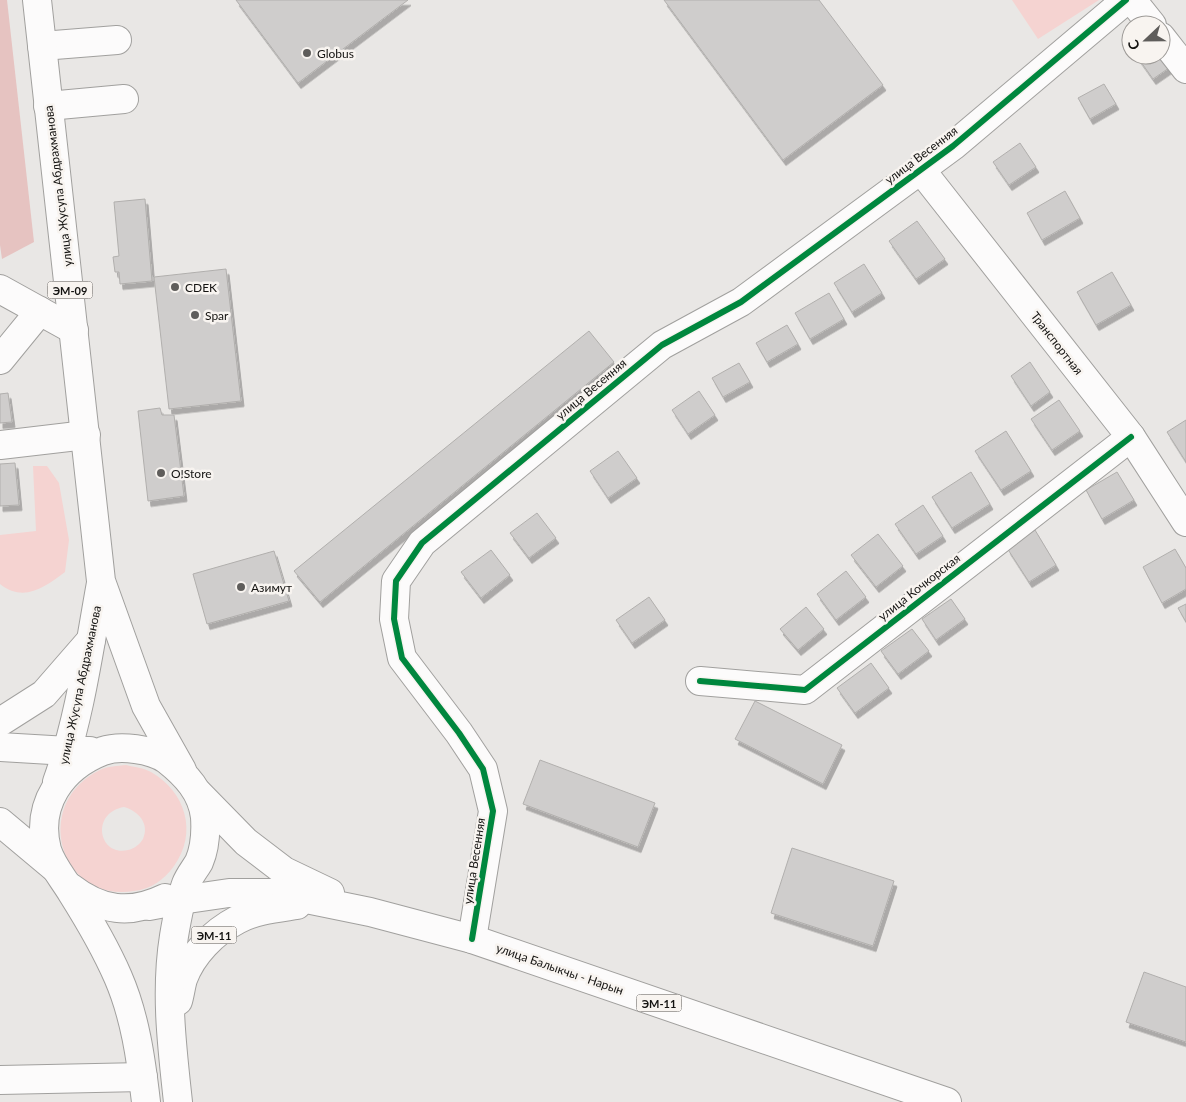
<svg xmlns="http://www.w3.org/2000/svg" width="1186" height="1102" viewBox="0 0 1186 1102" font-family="Lato,sans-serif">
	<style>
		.green { fill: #f5d3d1; fill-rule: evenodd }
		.forest { fill: #e6c3c1 }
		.building { fill: #cfcdcc; stroke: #b1afad; filter: url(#shadow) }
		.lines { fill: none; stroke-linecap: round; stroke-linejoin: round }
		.minor-casing { stroke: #a1a09e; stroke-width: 30 }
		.major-casing { stroke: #a1a09e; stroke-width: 30 }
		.highway-casing { stroke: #a1a09e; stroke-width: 30 }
		.minor { stroke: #fcfbfb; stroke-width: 28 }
		.major { stroke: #fcfbfb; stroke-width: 28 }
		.highway { stroke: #fcfbfb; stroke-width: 28 }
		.cycleway-casing { stroke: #f8f4f0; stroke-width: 9 }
		.cycleway { stroke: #00873e; stroke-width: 6 }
		.poi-dot { fill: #5f5d5b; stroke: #f8f4f0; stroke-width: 2 }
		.labels { text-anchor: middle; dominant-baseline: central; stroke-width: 5; stroke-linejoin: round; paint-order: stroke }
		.shield { fill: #f8f4f0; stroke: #585654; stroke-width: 1 }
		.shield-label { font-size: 11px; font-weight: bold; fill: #141311 }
		.poi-label { font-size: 12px; fill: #141311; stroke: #f8f4f0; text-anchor: start }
		.street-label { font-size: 12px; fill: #141311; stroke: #f8f4f0 }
	</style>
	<defs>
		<filter id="shadow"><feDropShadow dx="3" dy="5.5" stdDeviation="0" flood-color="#0004"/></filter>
	</defs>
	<rect width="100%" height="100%" fill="#e9e7e5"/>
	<g class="green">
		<polygon points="1012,0 1099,0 1038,39"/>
		<path d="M 33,466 L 47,466 L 59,483 L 69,540 L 65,572 C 45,587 24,603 0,584 L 0,535 L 36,531 Z"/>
		<path d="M 126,765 C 134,767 144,768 151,772 C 186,792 198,833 174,866 C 164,880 151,889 134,891 C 59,903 31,803 100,770 C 107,766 118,766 126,765 ZM 124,807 C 138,811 150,823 143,839 C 140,844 134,849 128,850 C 99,857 90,813 124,807 Z"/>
	</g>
	<polygon class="forest" points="0,0 7,0 34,242 2,259 0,245"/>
	<g class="building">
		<polygon points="236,0 408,0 298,83"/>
		<polygon points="664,0 819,0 883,85 783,160"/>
		<polygon points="1136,55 1161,55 1179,61 1153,79"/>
		<polygon points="1104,84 1116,104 1090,119 1078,98"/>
		<polygon points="1020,143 1036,167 1009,185 993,162"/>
		<polygon points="1065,191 1080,218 1042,240 1027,213"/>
		<polygon points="145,199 152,281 120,284 119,272 115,272 113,257 119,256 114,202"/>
		<polygon points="917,221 945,259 916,279 889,241"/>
		<polygon points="864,264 882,293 852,312 834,283"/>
		<polygon points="226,269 241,401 169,409 154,277"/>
		<polygon points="1112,272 1131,305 1096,325 1077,292"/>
		<polygon points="829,293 844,319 810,339 795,313"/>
		<polygon points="787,325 798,344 767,362 756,343"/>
		<polygon points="589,331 614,362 320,602 294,571"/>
		<polygon points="1030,362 1050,392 1031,406 1011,376"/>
		<polygon points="739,363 750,382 723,397 712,378"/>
		<polygon points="699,391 715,415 688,434 672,410"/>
		<polygon points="8,393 12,422 0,423 0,394"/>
		<polygon points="1059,400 1080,431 1052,450 1031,419"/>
		<polygon points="160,408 162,415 174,415 184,496 148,501 138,411"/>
		<polygon points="1186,420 1186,462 1167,432"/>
		<polygon points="1006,431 1031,471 1001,490 975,451"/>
		<polygon points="618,451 637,478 608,498 590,471"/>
		<polygon points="15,463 19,505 0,506 0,464"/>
		<polygon points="971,472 990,504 952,528 932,497"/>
		<polygon points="1117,472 1134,500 1102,519 1086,490"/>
		<polygon points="923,505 943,536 916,554 895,524"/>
		<polygon points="537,513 556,538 529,558 510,533"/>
		<polygon points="1035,530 1056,565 1029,582 1007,548"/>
		<polygon points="878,534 903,566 876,587 851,555"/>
		<polygon points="1175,549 1186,568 1186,589 1162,603 1143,567"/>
		<polygon points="491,550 510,575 481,598 461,572"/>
		<polygon points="274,551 289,601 207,624 193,574"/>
		<polygon points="846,571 866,597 836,620 817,594"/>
		<polygon points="649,597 665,620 632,643 616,620"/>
		<polygon points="951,599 965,619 936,640 922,619"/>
		<polygon points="1186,604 1186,622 1178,608"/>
		<polygon points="806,607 824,629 798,650 780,629"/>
		<polygon points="912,629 929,651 898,674 881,651"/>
		<polygon points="871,663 889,688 855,713 837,688"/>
		<polygon points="755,701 842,745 823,784 735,739"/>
		<polygon points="540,760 655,803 638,847 523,804"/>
		<polygon points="792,848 894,881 873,946 771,913"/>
		<polygon points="1144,972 1186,987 1186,1042 1126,1022"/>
	</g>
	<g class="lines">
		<defs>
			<g id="minor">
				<polyline points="1132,0 1152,25"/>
				<polyline points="1161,37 1186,69"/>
				<polyline points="42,46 117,40"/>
				<polyline points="48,106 124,99"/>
				<polyline points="921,170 1131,437 1186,522"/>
				<polyline points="0,289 74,330"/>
				<polyline points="0,360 40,311"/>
				<polyline points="0,445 86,435"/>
				<polyline points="700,681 805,690 1131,437"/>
				<polyline points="0,722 44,694 91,640"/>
				<polyline points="472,939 493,811 483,769 459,733 402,658 394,619 396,581 422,543 662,345 741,302 953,146 1126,0"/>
				<polyline points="0,1080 143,1077"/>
			</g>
			<g id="major">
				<polyline points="0,747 68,751 90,751"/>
				<polyline points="0,822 55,868"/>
			</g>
			<g id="highway">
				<polyline points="37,0 101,581 146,706 182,770"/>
				<path d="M 57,782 C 80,718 89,649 101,583"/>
				<polyline points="198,793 246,842 284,871 330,893"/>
				<path d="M 70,887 C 101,911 130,915 165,898"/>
				<polyline points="149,906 181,900 229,893 277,893 370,912 472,939 947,1102"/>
				<path d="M 178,1001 C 180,994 181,986 183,979 C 192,954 214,932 237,920 C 255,910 278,908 297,905"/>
				<path d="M 146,1102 C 141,1059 135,1016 118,977 C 105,947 89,920 72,893 C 63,878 52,866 47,850 C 35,804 62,767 103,751 C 120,745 152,749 167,760 C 186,775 202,792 205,817 C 206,832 205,848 199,862 C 195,869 189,876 186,884 C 180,901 177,918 174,936 C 165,992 172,1047 178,1102"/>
			</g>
		</defs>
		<use href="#minor" class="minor-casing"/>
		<use href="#major" class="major-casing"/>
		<use href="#highway" class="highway-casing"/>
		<use href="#minor" class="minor"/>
		<use href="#major" class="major"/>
		<use href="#highway" class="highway"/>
		<defs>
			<g id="cycleway">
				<polyline points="700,681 805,690 1131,437"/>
				<polyline points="472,939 493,811 483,769 459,733 402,658 394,619 396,581 422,543 662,345 741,302 953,146 1126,0"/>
			</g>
		</defs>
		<use href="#cycleway" class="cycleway-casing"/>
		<use href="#cycleway" class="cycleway"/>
	</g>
	<g class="poi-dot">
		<circle cx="307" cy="53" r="5"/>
		<circle cx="175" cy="287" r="5"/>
		<circle cx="195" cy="315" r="5"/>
		<circle cx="161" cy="473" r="5"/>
		<circle cx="241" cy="587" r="5"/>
	</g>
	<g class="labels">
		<g class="shield">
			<rect x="47.5" y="281.5" width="45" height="17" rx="4"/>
			<rect x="191.5" y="926.5" width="45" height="17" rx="4"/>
			<rect x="636.5" y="994.5" width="45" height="17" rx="4"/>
		</g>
		<g class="shield-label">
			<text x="70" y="290">ЭМ-09</text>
			<text x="214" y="935">ЭМ-11</text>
			<text x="659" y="1003">ЭМ-11</text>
		</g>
		<g class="poi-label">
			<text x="317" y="53">Globus</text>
			<text x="185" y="287">CDEK</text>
			<text x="205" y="315">Spar</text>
			<text x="171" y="473">O!Store</text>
			<text x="251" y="587">Азимут</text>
		</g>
		<g class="street-label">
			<text transform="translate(921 155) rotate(-37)">улица Весенняя</text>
			<text transform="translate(58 186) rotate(-97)">улица Жусупа Абдрахманова</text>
			<text transform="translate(1057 343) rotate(52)">Транспортная</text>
			<text transform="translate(591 389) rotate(-40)">улица Весенняя</text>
			<text transform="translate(919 587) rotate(-38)">улица Кочкорская</text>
			<text transform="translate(80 685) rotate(-78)">улица Жусупа Абдрахманова</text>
			<text transform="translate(474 861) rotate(-81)">улица Весенняя</text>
			<text transform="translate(560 969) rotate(19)">улица Балыкчы - Нарын</text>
		</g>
	</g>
	<g transform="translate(1146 40) rotate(248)"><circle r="24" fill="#f8f4f0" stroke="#9d9a97"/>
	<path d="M0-4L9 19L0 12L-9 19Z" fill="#5f5d5b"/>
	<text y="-8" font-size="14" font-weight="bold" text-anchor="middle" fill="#141311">С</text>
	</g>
</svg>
